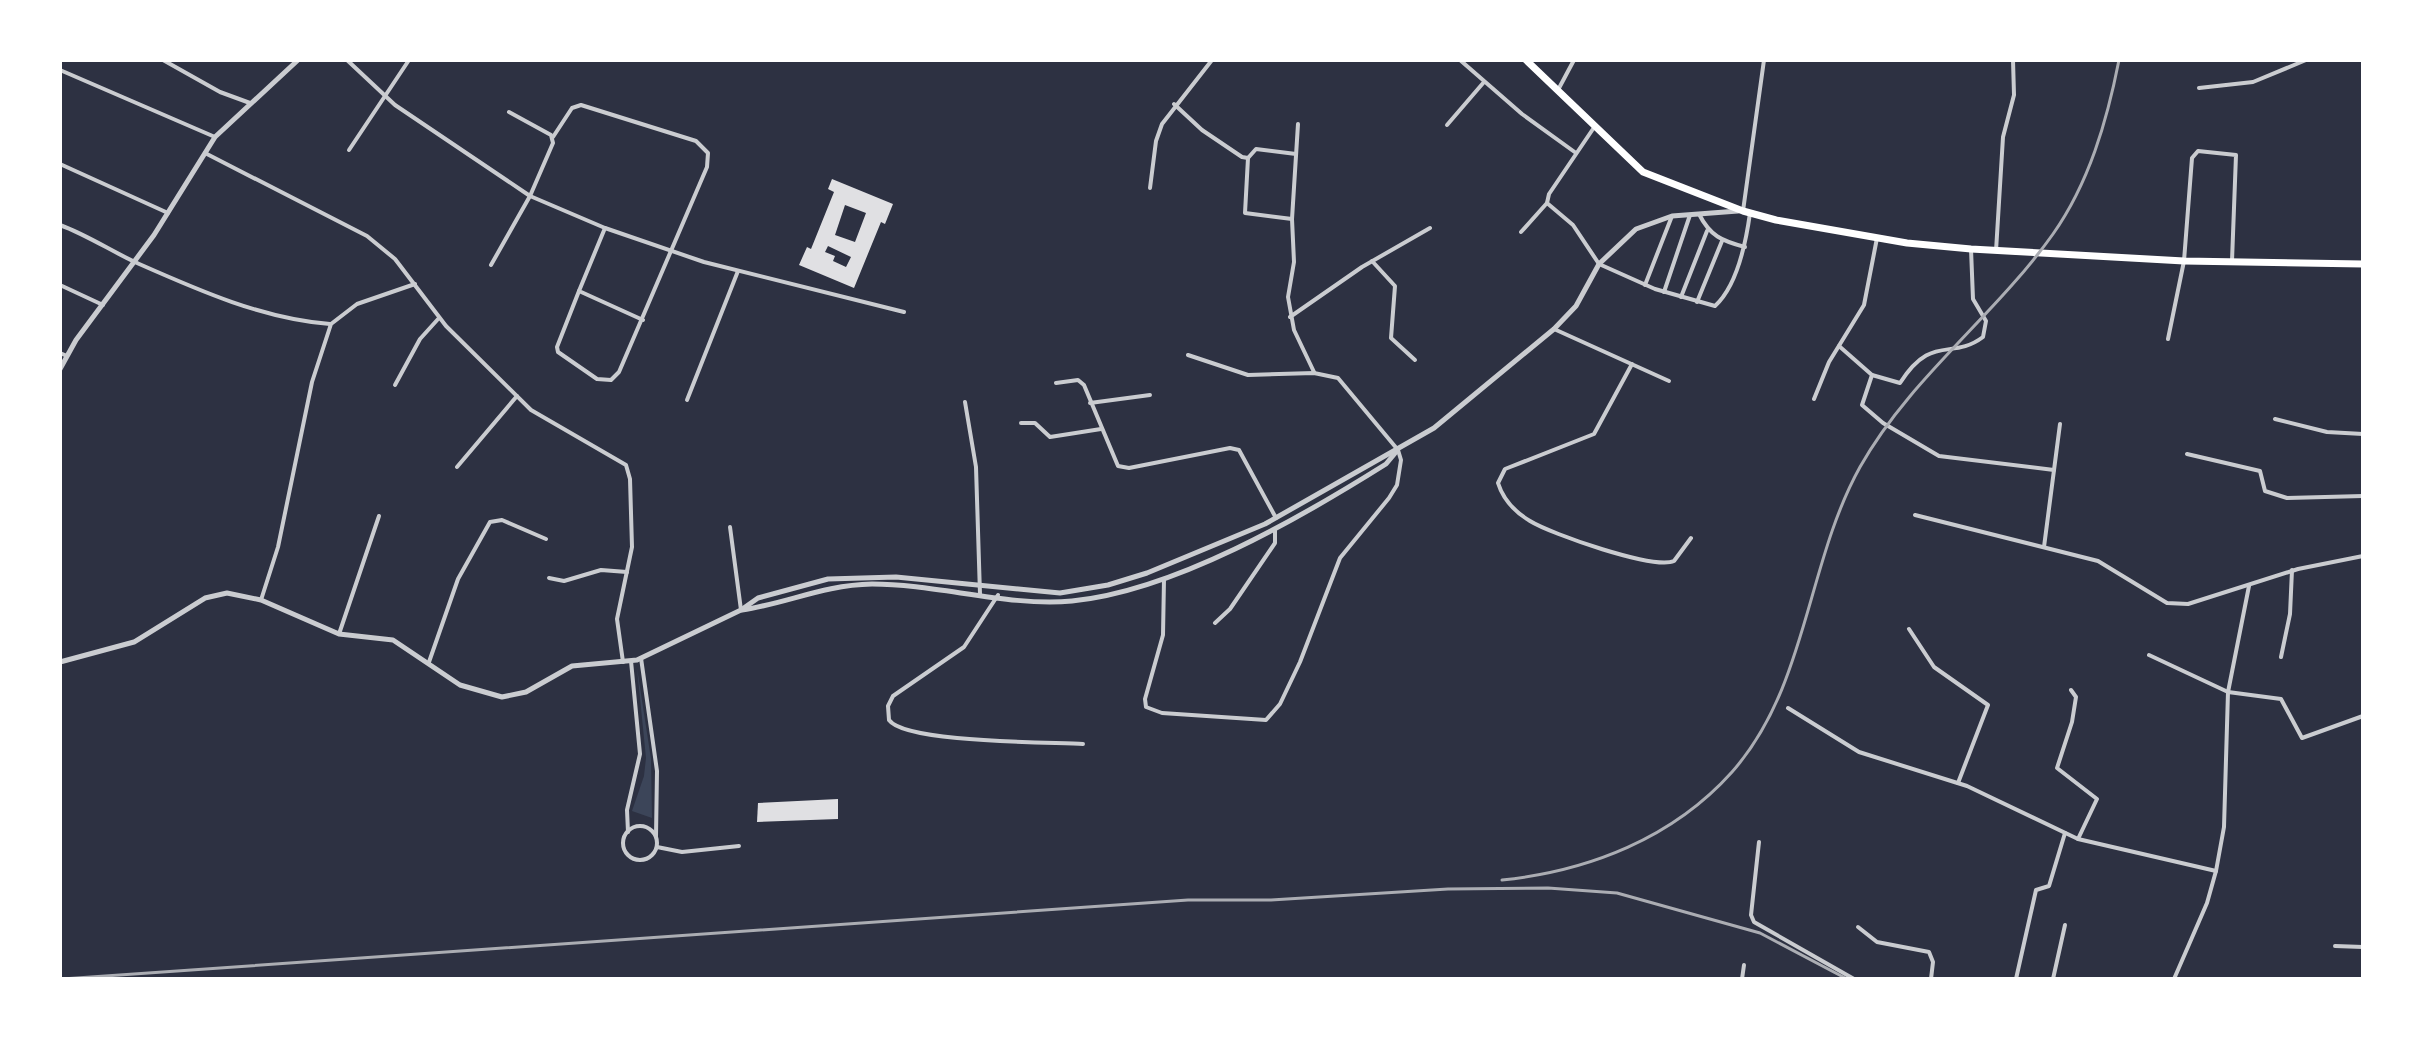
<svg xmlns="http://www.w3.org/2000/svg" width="2423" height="1039" viewBox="0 0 2423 1039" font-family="Overpass,sans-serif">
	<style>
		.green { fill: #3c4559 }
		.building { fill: #e0e0e3; fill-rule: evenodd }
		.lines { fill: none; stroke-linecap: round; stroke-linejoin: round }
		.minor { stroke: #caccd0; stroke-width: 4 }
		.tertiary { stroke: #caccd0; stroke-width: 5 }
		.primary { stroke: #fff; stroke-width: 7 }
		.rail { stroke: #abadb3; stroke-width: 3 }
	</style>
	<rect width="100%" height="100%" fill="#2d3142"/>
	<polygon class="green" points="637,668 651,759 652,818 632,811 644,776 646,758"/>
	<g class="building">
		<path d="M 832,179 L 893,204 L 885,224 L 881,222 L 854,288 L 799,265 L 807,247 L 811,249 L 834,192 L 828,189 ZM 845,205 L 866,213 L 855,242 L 835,235 ZM 828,246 L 851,257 L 846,267 L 833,261 L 835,256 L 825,252 Z"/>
		<polygon points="838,799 838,819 757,822 758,803"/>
	</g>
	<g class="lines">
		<g class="minor">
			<polyline points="163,60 220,92 250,103"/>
			<polyline points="347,60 395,105 530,196 605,228 704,262 904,312"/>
			<polyline points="1460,60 1522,114 1576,153"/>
			<polyline points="60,70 215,137"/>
			<polyline points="2199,88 2253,82 2306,60"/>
			<polyline points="1558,90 1574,60"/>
			<polyline points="1174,104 1202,130 1242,157 1248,158 1256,149 1296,154"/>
			<polyline points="1298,124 1292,219 1294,262 1288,297 1294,330 1314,372"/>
			<polyline points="1447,125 1484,82"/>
			<path d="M 1595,126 L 1549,194 L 1547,203 L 1573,225 L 1599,264 L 1655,289 L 1715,306 C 1738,285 1746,242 1750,213"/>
			<polyline points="553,137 572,108 581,105 696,141 708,153 707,167 619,372 611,380 597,379 558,352 557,347 579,291"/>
			<polyline points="349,150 409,60"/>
			<polyline points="205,153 367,236 395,259 446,326 531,410 626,465 630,479 632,547 617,619 623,662"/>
			<polyline points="1248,158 1245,213 1292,219"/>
			<polyline points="60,164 168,213"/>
			<polyline points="1150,188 1156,141 1162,124 1212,60"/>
			<polyline points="1743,211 1764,60"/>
			<path d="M 1699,214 C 1710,236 1722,241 1745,247"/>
			<path d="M 60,225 C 87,235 111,251 137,263 C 198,290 263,319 330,324"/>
			<polyline points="605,228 579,291 643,320"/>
			<polyline points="1521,232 1547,203"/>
			<polyline points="1996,251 2003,137 2014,95 2013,60"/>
			<polyline points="1372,261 1395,286 1391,338 1415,360"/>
			<polyline points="491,265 530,196 553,143 551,135 509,112"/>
			<polyline points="60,285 103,305"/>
			<polyline points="1645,285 1672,216"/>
			<polyline points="1664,292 1690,215"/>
			<polyline points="1681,297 1707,231"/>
			<polyline points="1697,302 1722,241"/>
			<polyline points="1290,317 1362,267 1430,228"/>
			<polyline points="1554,329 1669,381"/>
			<polyline points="2168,339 2184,261 2192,158 2198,151 2236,155 2232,261"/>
			<polyline points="1839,346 1872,375 1862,405 1883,423 1939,456 2054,470"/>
			<polyline points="60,353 67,356"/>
			<path d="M 1632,364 L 1594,434 L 1505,469 L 1498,483 C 1503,499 1515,512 1530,521 C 1551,534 1654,570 1674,561 L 1691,538"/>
			<path d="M 1872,375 L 1900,383 C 1932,333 1951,361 1983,337 L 1986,321 L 1973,299 L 1971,249"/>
			<polyline points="1056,383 1078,380 1084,385 1118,466 1129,468 1230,448 1239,450 1276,518"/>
			<polyline points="395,385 420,339 439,318"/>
			<polyline points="1814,399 1829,362 1864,305 1877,238"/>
			<polyline points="687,400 738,271"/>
			<polyline points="965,402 976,467 980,594"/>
			<polyline points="1090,403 1150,395"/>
			<polyline points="2275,419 2327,432 2363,434"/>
			<polyline points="1021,423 1035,423 1050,437 1101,429"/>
			<polyline points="2187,454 2260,471 2265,491 2287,498 2363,496"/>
			<polyline points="457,467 517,396"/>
			<polyline points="1915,515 2098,561 2167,603 2188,604 2298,569 2363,556"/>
			<polyline points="730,527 741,610"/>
			<polyline points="2044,547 2060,424"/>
			<polyline points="549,578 564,581 601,570 627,572"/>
			<polyline points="1164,579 1163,635 1145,699 1146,707 1162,713 1266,720 1280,704 1300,662 1340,558 1389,498 1397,485 1401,460 1398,450 1338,378 1314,373 1248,375 1188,355"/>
			<path d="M 998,595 L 964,647 L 893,696 L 888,706 L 889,720 C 905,743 1050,742 1083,744"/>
			<polyline points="261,600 278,547 312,382 331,324 357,304 415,284"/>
			<polyline points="1215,623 1230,609 1275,543 1275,530"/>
			<polyline points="1909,629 1934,667 1988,705 1958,783"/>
			<polyline points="339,634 379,516"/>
			<polyline points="2149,655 2228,692 2281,699 2302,738 2363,716"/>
			<polyline points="2281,657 2290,614 2292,570"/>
			<polyline points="641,658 657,771 656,836"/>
			<polyline points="429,662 458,579 490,522 502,520 546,539"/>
			<polyline points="2071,690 2076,697 2072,722 2057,768 2097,799 2078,839"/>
			<polyline points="1788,708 1859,752 1967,786 2078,839 2216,871"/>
			<circle cx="640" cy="843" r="17"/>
			<polyline points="628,832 627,810 640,754 631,661"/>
			<polyline points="1759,842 1751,915 1754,922 1854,979"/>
			<polyline points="657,847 682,852 739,846"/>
			<polyline points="1858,927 1877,942 1929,952 1933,962 1931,979"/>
			<polyline points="2335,946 2363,947"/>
			<polyline points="1742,979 1744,965"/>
			<polyline points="2016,979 2036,890 2049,886 2065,833"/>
			<polyline points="2053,979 2065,925"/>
			<polyline points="2174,979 2207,903 2216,871 2224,827 2228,692 2249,586"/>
		</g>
		<g class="tertiary">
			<polyline points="60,369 76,340 154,235 215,137 298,60"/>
			<path d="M 742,610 C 788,603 823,585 872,584 C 937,584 1008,607 1072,601 C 1174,591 1300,518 1386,464 L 1396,452"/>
			<polyline points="60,662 134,642 205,598 227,593 261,600 339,634 393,640 460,685 502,697 526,692 572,666 637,660 741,610 758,598 828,579 896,577 1060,593 1108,585 1147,573 1265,524 1434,428 1554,329 1576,306 1599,264 1636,229 1672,216 1738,211"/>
		</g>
		<polyline class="primary" points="1526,60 1643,172 1743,211 1776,220 1907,243 1971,249 2184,261 2363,264"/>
		<g class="rail">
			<path d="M 1502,880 C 1589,871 1673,838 1732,772 C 1808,686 1806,564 1860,467 C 1910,378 1994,317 2053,234 C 2089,183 2107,121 2119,60"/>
			<polyline points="62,979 1188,900 1271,900 1448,889 1548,888 1617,893 1760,933 1847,979"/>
		</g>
	</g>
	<rect width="2423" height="1039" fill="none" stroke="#ffffff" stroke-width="124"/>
</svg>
